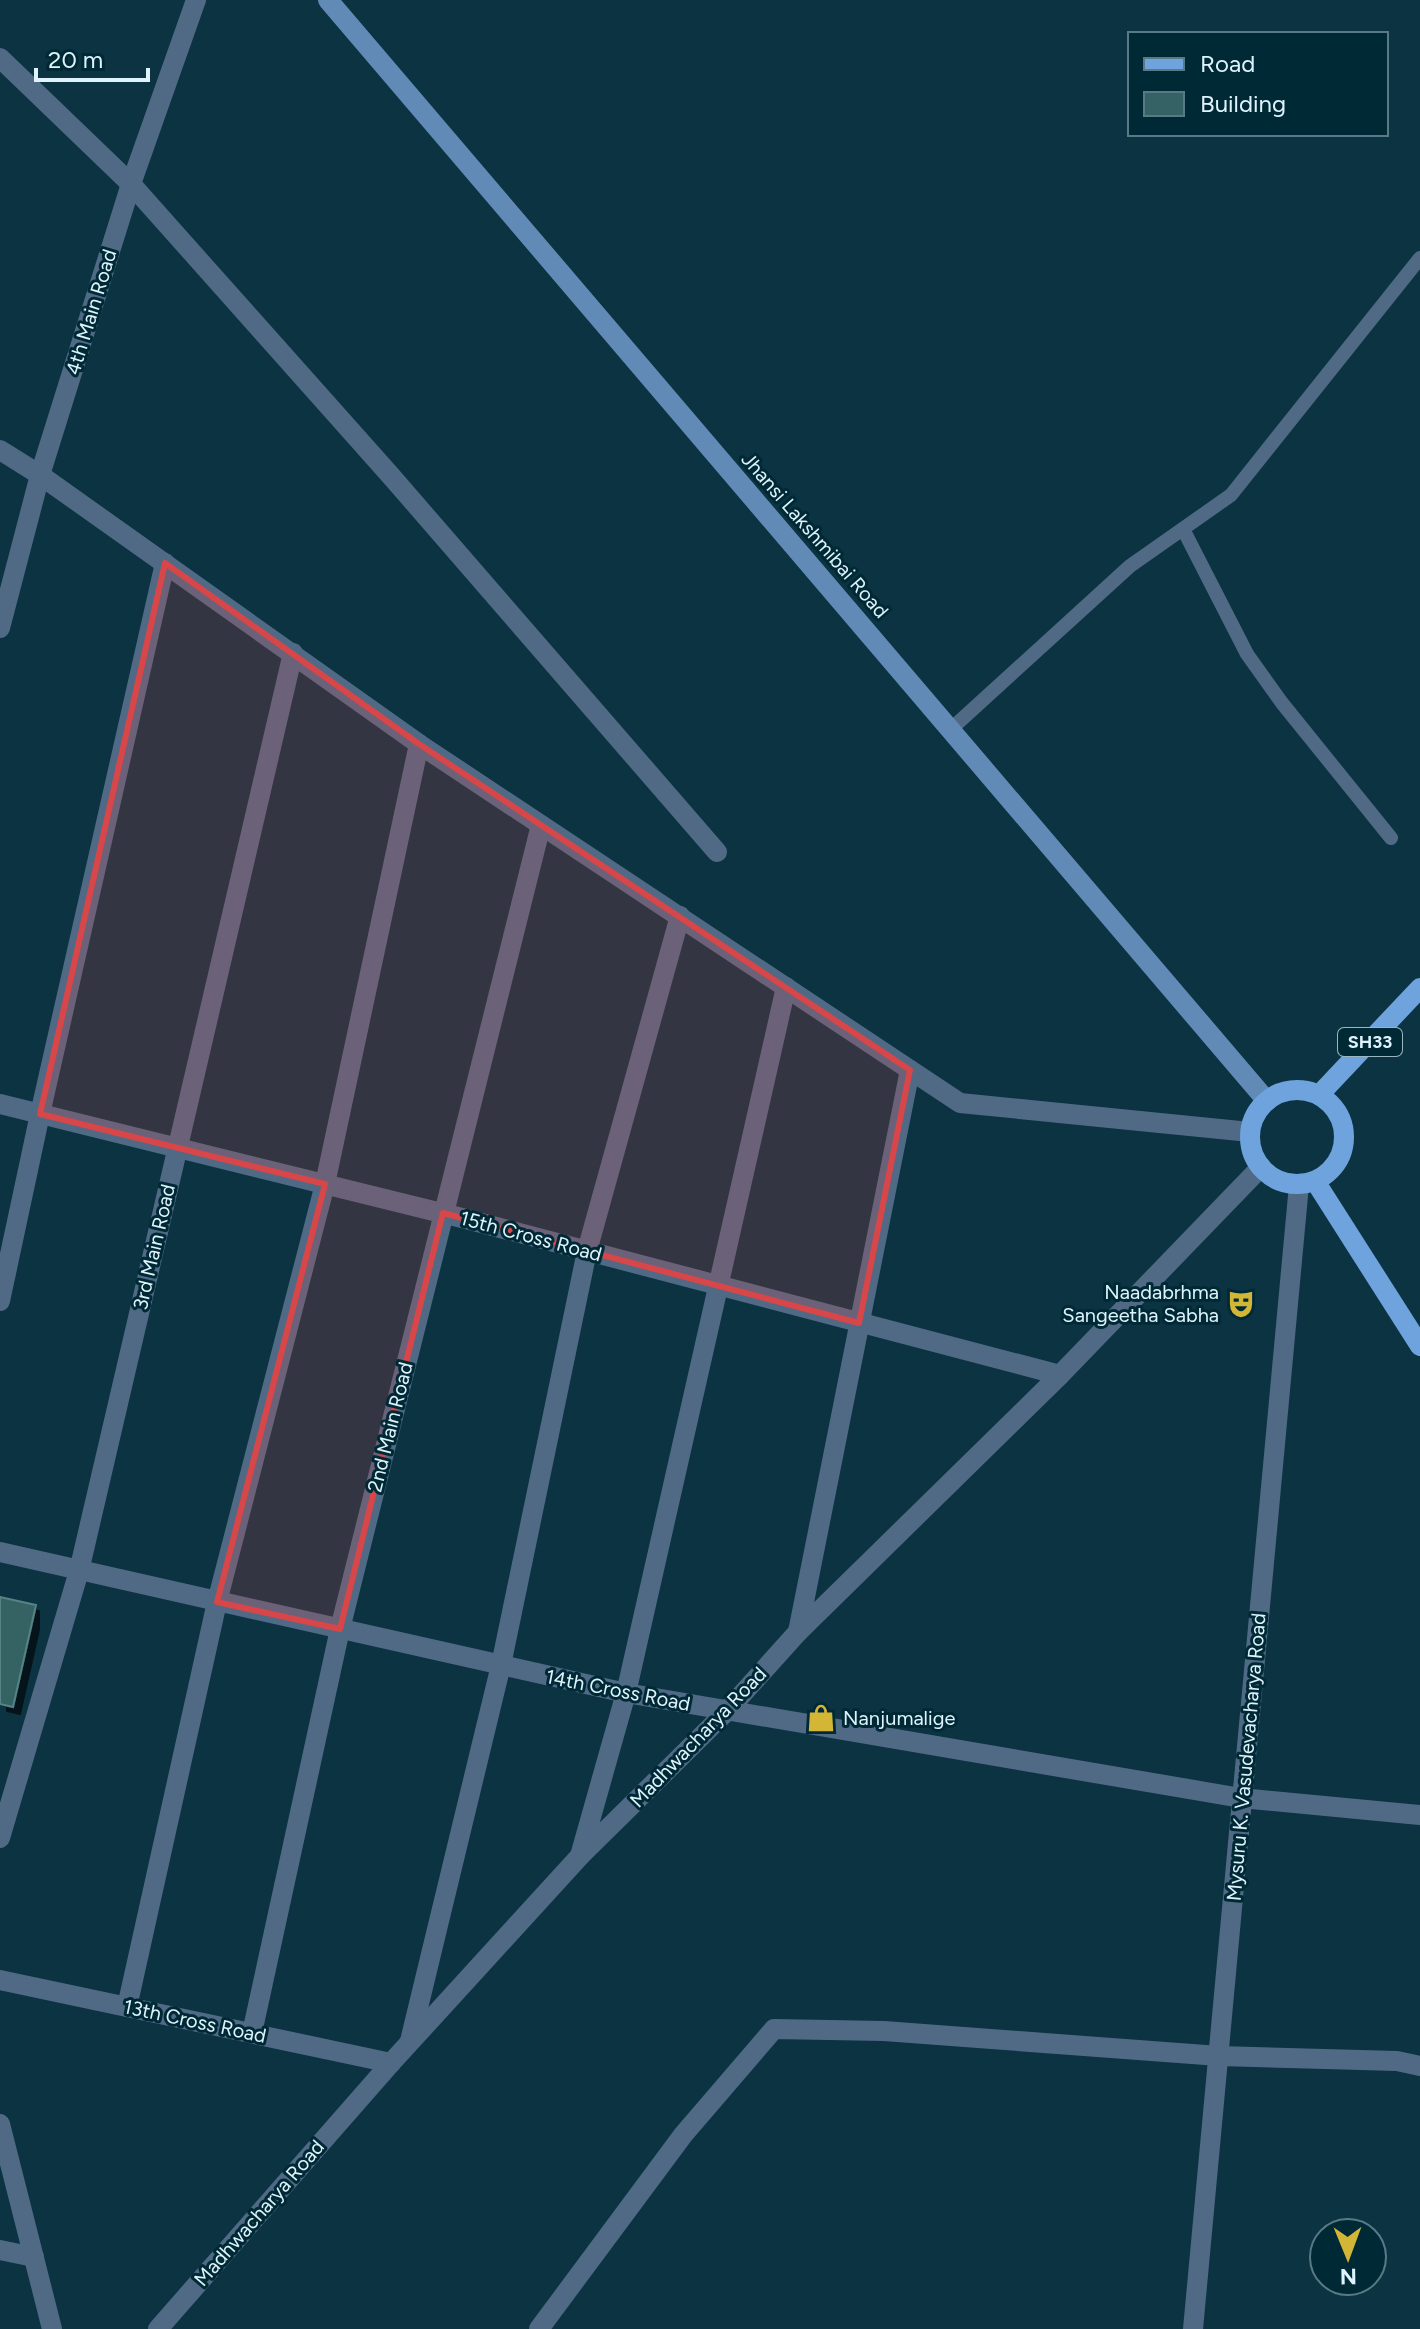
<svg xmlns="http://www.w3.org/2000/svg" width="1420" height="2329" viewBox="0 0 1420 2329" font-family="Figtree,sans-serif">
	<style>
		.building { fill: #356264; stroke: #568385; stroke-width: 2; filter: url(#shadow) }
		.lines { fill: none; stroke-linecap: round; stroke-linejoin: round }
		.service { stroke: #506a86; stroke-width: 14 }
		.minor { stroke: #506a86; stroke-width: 20 }
		.tertiary { stroke: #506a86; stroke-width: 20 }
		.secondary { stroke: #618ab7; stroke-width: 20 }
		.primary { stroke: #6ea3dd; stroke-width: 20 }
		.marked { fill: #d74648; fill-opacity: 0.2; stroke: #d74648; stroke-width: 6; stroke-linejoin: round }
		.labels { text-anchor: middle; dominant-baseline: central; stroke-width: 6; stroke-linejoin: round; paint-order: stroke }
		.shield { fill: #002936; stroke: #9bb6c1; stroke-width: 2 }
		.shield-label { font-size: 18px; font-weight: bold; fill: #def3fc }
		.street-label { font-size: 20px; fill: #def3fc; stroke: #002936 }
		.poi-label { font-size: 20px; fill: #def3fc; stroke: #002936; text-anchor: end }
	</style>
	<defs>
		<filter id="shadow"><feDropShadow dx="7" dy="7" stdDeviation="0" flood-color="#0009"/></filter>
	</defs>
	<rect width="100%" height="100%" fill="#0b3341"/>
	<polygon class="building" points="0,1597 36,1605 13,1707 0,1704"/>
	<g class="lines">
		<g class="service">
			<polyline points="1183,529 1247,654 1282,703 1391,838"/>
			<polyline points="950,730 1130,566 1231,495 1420,258"/>
		</g>
		<g class="minor">
			<polyline points="0,58 131,184 391,476 717,852"/>
			<polyline points="0,450 40,475 419,744 960,1103 1250,1132"/>
			<polyline points="0,628 40,475 131,184 196,0"/>
			<polyline points="0,1104 466,1219 1060,1375"/>
			<polyline points="0,1301 40,1114 165,563"/>
			<polyline points="0,1552 626,1693 1241,1798 1420,1815"/>
			<polyline points="798,1632 910,1070"/>
			<polyline points="0,1838 79,1571 293,653"/>
			<polyline points="580,1856 626,1693 786,987"/>
			<polyline points="0,1980 391,2063"/>
			<polyline points="127,2007 217,1602 325,1184 419,744"/>
			<polyline points="252,2033 340,1629 541,825"/>
			<polyline points="410,2041 501,1665 587,1251 680,916"/>
			<polyline points="0,2250 34,2257"/>
			<polyline points="539,2329 683,2135 774,2029 884,2031 1219,2056 1397,2061 1420,2066"/>
			<polyline points="1193,2329 1299,1185"/>
		</g>
		<g class="tertiary">
			<polyline points="0,2124 52,2329"/>
			<polyline points="158,2329 391,2063 580,1856 727,1711 798,1632 1060,1375 1261,1167"/>
		</g>
		<polyline class="secondary" points="328,0 1267,1101"/>
		<g class="primary">
			<circle cx="1297" cy="1137" r="47"/>
			<polyline points="1319,1095 1420,988"/>
			<polyline points="1315,1181 1420,1346"/>
		</g>
	</g>
	<path class="marked" d="M 165,563 L 419,744 L 910,1070 L 859,1323 L 443,1213 L 340,1629 L 217,1602 L 325,1184 L 40,1114 Z"/>
	<defs>
		<symbol id="theatre-bare" viewBox="-9 -9 18 18"><path d="M-5-5.5Q0-4 5-5.5V0Q5 5 0 6Q-5 5-5 0ZM-3.3-2.5H-1v1.5H-3.3ZM1-2.5H3.3v1.5H1ZM-2.8 1Q0 5.5 2.8 1Z" fill="#d3b635" stroke="#002936" stroke-width="2.5" paint-order="stroke"/></symbol>
		<symbol id="shop-bare" viewBox="-9 -9 18 18"><path d="M-5-2.5h2.3a2.7 3.5 0 0 1 5.4 0H5L5.5 6h-11ZM-1.5-2.5h3a1.5 2.3 0 0 0-3 0Z" fill="#d3b635" stroke="#002936" stroke-width="2.5" paint-order="stroke"/></symbol>
	</defs>
	<g fill-rule="evenodd">
		<use href="#theatre-bare" x="1221" y="1284" width="40" height="40"/>
		<use href="#shop-bare" x="801" y="1698" width="40" height="40"/>
	</g>
	<g class="labels">
		<rect class="shield" x="1338" y="1028" width="64" height="28" rx="6"/>
		<g class="shield-label">
			<text x="1370" y="1042">SH33</text>
		</g>
		<g class="street-label">
			<text transform="translate(91 312) rotate(-73)">4th Main Road</text>
			<text transform="translate(815 535) rotate(49)">Jhansi Lakshmibai Road</text>
			<text transform="translate(531 1236) rotate(15)">15th Cross Road</text>
			<text transform="translate(154 1247) rotate(-77)">3rd Main Road</text>
			<text transform="translate(390 1427) rotate(-76)">2nd Main Road</text>
			<text transform="translate(618 1690) rotate(11)">14th Cross Road</text>
			<text transform="translate(698 1737) rotate(-46)">Madhwacharya Road</text>
			<text transform="translate(1246 1757) rotate(-85)">Mysuru K. Vasudevacharya Road</text>
			<text transform="translate(195 2021) rotate(12)">13th Cross Road</text>
			<text transform="translate(259 2213) rotate(-49)">Madhwacharya Road</text>
		</g>
		<g class="poi-label">
			<text x="1219" y="1292">Naadabrhma<tspan x="1219" dy="23">Sangeetha Sabha</tspan></text>
			<text x="843" y="1718" text-anchor="start">Nanjumalige</text>
		</g>
	</g>
	<rect x="1128" y="32" width="260" height="104" fill="#002936" stroke="#597a85" stroke-width="2"/>
	<rect x="1144" y="58" width="40" height="12" fill="#6ea3dd" stroke="#597a85" stroke-width="2"/>
	<text x="1200" y="72" font-size="24" fill="#def3fc">Road</text>
	<rect x="1144" y="92" width="40" height="24" fill="#356264" stroke="#597a85" stroke-width="2"/>
	<text x="1200" y="112" font-size="24" fill="#def3fc">Building</text>
	<g transform="translate(1348 2257) rotate(179)"><circle r="38" fill="#002936" stroke="#597a85" stroke-width="2"/>
	<path d="M0-6L14 30L0 20L-14 30Z" fill="#d3b635"/>
	<text y="-12" font-size="22" font-weight="bold" text-anchor="middle" fill="#def3fc">N</text>
	</g>
	<path d="M36 68v12h112v-12" fill="none" stroke="#def3fc" stroke-width="4"/>
	<text x="48" y="68" font-size="24" fill="#def3fc" stroke="#002936" stroke-width="6" paint-order="stroke">20 m</text>
</svg>
